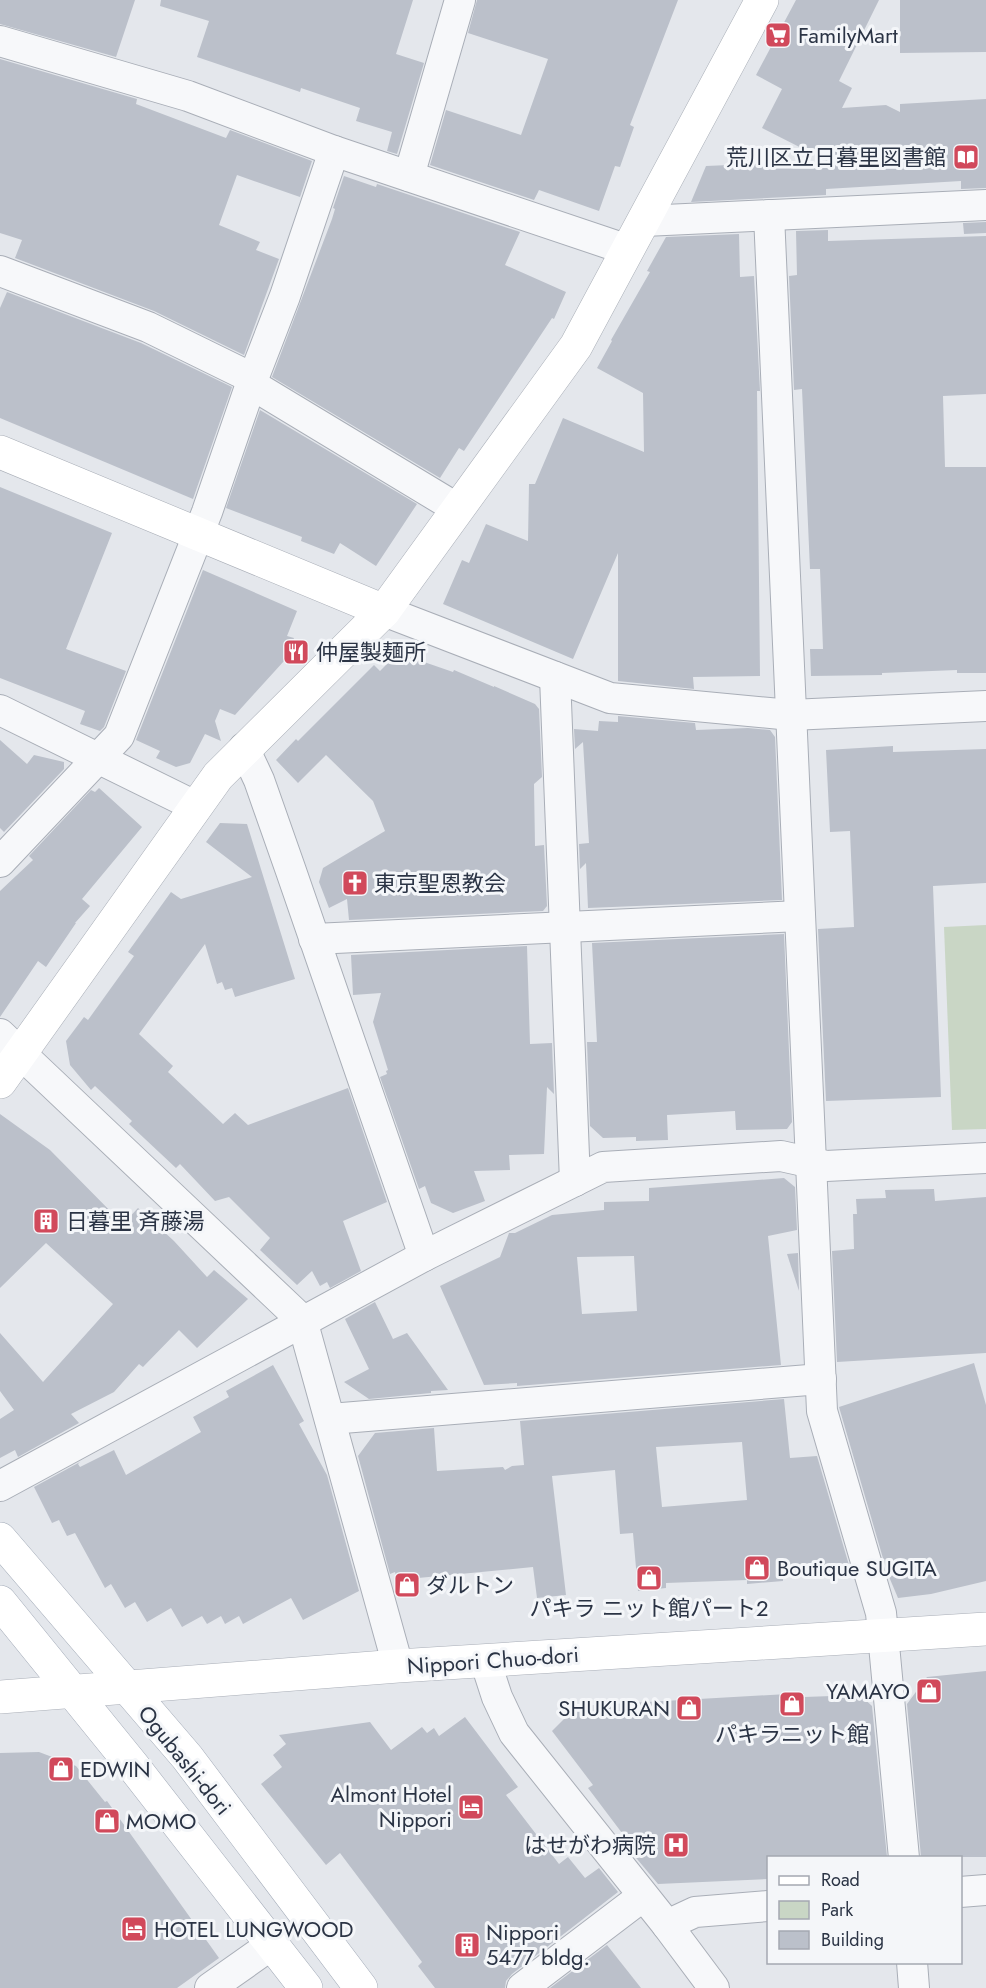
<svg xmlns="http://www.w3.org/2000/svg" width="986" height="1988" viewBox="0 0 986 1988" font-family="Jost,'Noto Sans JP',sans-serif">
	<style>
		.green { fill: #c9d6c5 }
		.building { fill: #bbc0ca; fill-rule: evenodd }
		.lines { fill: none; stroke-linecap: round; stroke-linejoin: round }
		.street-casing { stroke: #a9aeb7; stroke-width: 32 }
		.secondary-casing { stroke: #a9aeb7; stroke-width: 34 }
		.primary-casing { stroke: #a3abb8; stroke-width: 34 }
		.street { stroke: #f7f8fa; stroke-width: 30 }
		.secondary { stroke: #fff; stroke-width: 33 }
		.primary { stroke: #fff; stroke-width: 33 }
		.labels { text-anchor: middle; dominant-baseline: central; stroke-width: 6; stroke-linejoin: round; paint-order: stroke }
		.poi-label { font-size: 22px; fill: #2b3445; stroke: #f4f6f9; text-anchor: start }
		.street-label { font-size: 22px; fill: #2b3445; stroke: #f4f6f9 }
	</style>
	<rect width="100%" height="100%" fill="#e4e7ec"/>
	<polygon class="green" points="986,925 986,1129 952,1130 944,927"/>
	<g class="building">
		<polygon points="0,0 135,0 116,57 0,24"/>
		<polygon points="161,0 413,0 396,54 424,63 397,154 387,151 392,132 356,121 360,108 301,88 300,92 197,57 209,21 160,6"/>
		<polygon points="477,0 678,0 630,125 634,127 620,167 615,166 599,211 539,190 534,200 430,165 446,110 521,135 548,59 468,33"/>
		<polygon points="796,0 879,0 839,81 852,88 842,108 886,105 900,112 900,104 986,99 986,188 961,189 961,181 826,189 826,195 691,202 706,166 827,161 762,128 782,89 756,75"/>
		<polygon points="900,0 986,0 986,52 900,53"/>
		<polygon points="0,59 137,99 136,104 226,138 230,130 312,161 300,197 237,175 219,225 260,242 256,250 279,259 244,355 154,311 15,258 22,240 0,233"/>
		<polygon points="344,176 376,187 377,184 520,232 505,265 566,292 554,319 552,318 464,451 459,448 440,478 272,377 332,219 335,209 333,208"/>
		<polygon points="986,222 986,233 964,234 963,223"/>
		<polygon points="828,230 828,241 986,236 986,394 943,396 945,467 986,467 986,673 957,673 957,670 882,673 882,675 811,676 810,649 823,649 820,569 810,569 802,389 794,390 789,276 797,275 796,231"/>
		<polygon points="739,234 740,277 754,276 760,391 757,391 760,676 693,677 694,689 618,681 618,553 573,659 443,604 462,560 469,563 486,524 528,541 529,484 535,484 563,418 644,452 643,393 597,368 612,341 611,340 650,272 647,271 666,237"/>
		<polygon points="7,292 141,343 232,387 193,499 0,418 0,308"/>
		<polygon points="260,410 417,504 376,566 340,543 334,554 301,541 302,537 226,508"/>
		<polygon points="0,487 112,533 66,649 126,671 104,727 100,731 80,724 85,711 0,678"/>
		<polygon points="203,570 297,611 287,636 294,638 284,661 235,715 220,709 215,721 221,741 205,734 190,763 176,767 156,758 160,751 136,740"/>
		<polygon points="398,653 453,672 454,670 494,687 494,686 535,704 539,709 542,777 534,784 535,846 544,845 547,906 543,911 349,920 347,899 329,908 319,882 323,868 385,831 373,801 326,755 298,783 276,760 296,739 298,741 374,665 380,671"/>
		<polygon points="618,716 695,723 696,730 748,728 770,730 775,737 782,900 588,908 586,863 580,869 579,844 589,843 583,742 575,749 574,729 598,731 599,721 618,722"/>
		<polygon points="0,740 27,764 34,755 64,762 64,769 4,832 0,828"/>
		<polygon points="893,746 893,752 986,749 986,883 933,886 941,1097 826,1101 818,929 854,927 850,831 830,832 826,750"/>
		<polygon points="99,788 142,827 82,899 90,906 75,923 76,923 46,967 38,961 0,1017 0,891 33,860 29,856 91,790 95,792"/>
		<polygon points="220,823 247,824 295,979 235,997 232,988 225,990 222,982 217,984 205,944 139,1034 173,1066 168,1072 223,1124 235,1113 248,1125 348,1088 387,1202 343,1221 361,1271 330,1288 327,1282 320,1286 312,1271 297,1285 260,1250 270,1238 229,1197 215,1201 180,1164 176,1168 129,1124 132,1121 95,1086 91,1090 70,1065 66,1041 84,1017 88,1020 134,956 128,952 171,892 181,899 252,877 206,842"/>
		<polygon points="784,934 792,1122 787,1129 736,1130 735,1111 667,1115 668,1140 636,1141 636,1137 603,1138 590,1126 587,1042 597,1042 592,943"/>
		<polygon points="527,946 530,1044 552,1043 554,1094 547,1087 544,1154 509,1155 510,1170 474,1171 485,1201 453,1213 431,1203 425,1186 419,1189 380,1077 387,1074 386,1071 388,1070 373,1022 381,993 353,995 351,955"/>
		<polygon points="0,1114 50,1150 123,1224 138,1208 174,1241 207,1277 214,1270 248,1299 197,1348 179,1330 143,1367 139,1364 114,1392 71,1414 79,1423 18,1457 15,1450 0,1458 0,1419 14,1410 0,1391 0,1333 43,1382 113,1304 46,1243 0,1288"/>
		<path d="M 784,1178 L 795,1187 L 797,1230 L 768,1236 L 781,1365 L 517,1386 L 517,1383 L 484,1385 L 440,1286 L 500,1257 L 509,1233 L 515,1233 L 552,1215 L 604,1210 L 604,1202 L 649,1201 L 649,1188 ZM 634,1256 L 637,1311 L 582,1314 L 577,1257 Z"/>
		<polygon points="934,1189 935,1201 986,1197 986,1353 837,1362 832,1251 854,1249 853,1214 857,1214 856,1199 886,1198 885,1190"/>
		<polygon points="798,1253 799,1291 787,1254"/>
		<polygon points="375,1302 393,1339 407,1333 448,1390 431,1391 431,1393 369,1399 344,1382 369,1369 345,1319"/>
		<polygon points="974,1363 986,1405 986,1581 931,1594 898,1598 887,1572 839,1407"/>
		<polygon points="273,1365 304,1421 299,1424 327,1475 359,1591 303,1620 291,1598 243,1624 239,1616 225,1624 221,1616 207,1624 202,1616 182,1627 171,1608 147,1622 135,1602 125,1608 111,1584 105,1588 75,1533 67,1536 59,1520 52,1523 34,1487 80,1462 78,1464 80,1467 114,1450 126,1475 201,1432 193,1417 229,1397 226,1391"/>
		<path d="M 784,1399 L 790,1458 L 817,1456 L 851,1572 L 783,1577 L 783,1581 L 747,1584 L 747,1580 L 666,1583 L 666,1588 L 638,1591 L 633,1533 L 620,1534 L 615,1470 L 552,1476 L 566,1595 L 537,1598 L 533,1567 L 397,1580 L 395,1572 L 390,1574 L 358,1456 L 375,1433 L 434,1428 L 437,1471 L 503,1467 L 505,1470 L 512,1466 L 524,1465 L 520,1421 ZM 742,1442 L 747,1500 L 662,1507 L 656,1447 Z"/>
		<polygon points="986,1671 986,1857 921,1857 907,1704 927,1677"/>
		<polygon points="804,1693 804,1697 860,1695 872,1706 887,1857 768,1857 768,1879 658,1884 627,1847 629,1846 621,1834 622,1833 588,1788 593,1785 552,1731 577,1706"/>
		<polygon points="465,1717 518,1787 506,1795 559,1864 568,1857 585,1878 599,1868 618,1892 512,1974 506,1981 505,1988 435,1988 418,1966 422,1962 340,1853 326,1865 261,1784 282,1767 273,1755 286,1744 279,1735 370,1722 391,1750 422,1727 427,1733 434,1728 439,1736"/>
		<polygon points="39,1752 76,1766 105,1802 107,1801 219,1958 177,1988 0,1988 0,1753"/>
		<polygon points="607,1945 641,1988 550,1988"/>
	</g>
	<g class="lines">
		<defs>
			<g id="street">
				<polyline points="0,41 188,96 334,151 628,250"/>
				<polyline points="409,176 460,0"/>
				<polyline points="769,215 822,1411 881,1613 904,1858"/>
				<polyline points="644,221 986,205"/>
				<polyline points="0,271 148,327 254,379"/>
				<polyline points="251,384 458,509"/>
				<polyline points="384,611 610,698 791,715 986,706"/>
				<polyline points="555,677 575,1181"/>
				<polyline points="0,710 195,806"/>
				<polyline points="244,748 259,780 291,871 424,1256"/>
				<polyline points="0,862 119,736 207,512 251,384 285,296 334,151"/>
				<polyline points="314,939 800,916"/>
				<polyline points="0,1034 302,1320 398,1666"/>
				<polyline points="330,1419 821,1379"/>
				<polyline points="0,1486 424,1256 603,1167 781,1156 826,1166 986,1158"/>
				<polyline points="485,1660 497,1697 514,1733 667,1925 714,1988"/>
				<polyline points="960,1892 986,1890"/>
				<polyline points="667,1925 695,1912 768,1906"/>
				<polyline points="912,1962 914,1988"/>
				<polyline points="210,1988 271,1945"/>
				<polyline points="522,1988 643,1896"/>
			</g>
			<g id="secondary">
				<polyline points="0,452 384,611"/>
				<polyline points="0,1082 218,776 384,611 576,346 762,0"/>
				<polyline points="0,1697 398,1666 986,1629"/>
			</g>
			<g id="primary">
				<polyline points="0,1539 187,1757 361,1988"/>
				<polyline points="0,1602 133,1766 306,1988"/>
			</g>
		</defs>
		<use href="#street" class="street-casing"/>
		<use href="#secondary" class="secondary-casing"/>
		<use href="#primary" class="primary-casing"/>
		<use href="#street" class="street"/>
		<use href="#secondary" class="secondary"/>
		<use href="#primary" class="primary"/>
	</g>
	<defs>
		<symbol id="supermarket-square" viewBox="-11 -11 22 22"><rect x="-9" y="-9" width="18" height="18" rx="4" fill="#d1495b" stroke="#f4f6f9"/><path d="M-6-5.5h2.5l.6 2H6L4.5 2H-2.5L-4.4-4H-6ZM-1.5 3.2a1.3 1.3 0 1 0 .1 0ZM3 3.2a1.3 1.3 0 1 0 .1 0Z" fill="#fff"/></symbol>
		<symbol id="library-square" viewBox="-11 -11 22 22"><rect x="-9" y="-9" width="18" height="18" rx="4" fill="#d1495b" stroke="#f4f6f9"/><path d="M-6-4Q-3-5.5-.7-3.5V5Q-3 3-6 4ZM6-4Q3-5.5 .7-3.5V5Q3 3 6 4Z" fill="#fff"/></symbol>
		<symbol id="restaurant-square" viewBox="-11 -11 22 22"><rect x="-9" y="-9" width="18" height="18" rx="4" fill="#d1495b" stroke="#f4f6f9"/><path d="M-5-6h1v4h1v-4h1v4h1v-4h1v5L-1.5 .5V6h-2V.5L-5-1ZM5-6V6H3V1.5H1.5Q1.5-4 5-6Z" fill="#fff"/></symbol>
		<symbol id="church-square" viewBox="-11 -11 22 22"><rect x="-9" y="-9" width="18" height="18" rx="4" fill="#d1495b" stroke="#f4f6f9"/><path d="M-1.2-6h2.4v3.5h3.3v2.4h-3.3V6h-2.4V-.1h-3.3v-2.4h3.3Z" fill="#fff"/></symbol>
		<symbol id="building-square" viewBox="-11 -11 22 22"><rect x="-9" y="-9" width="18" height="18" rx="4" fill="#d1495b" stroke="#f4f6f9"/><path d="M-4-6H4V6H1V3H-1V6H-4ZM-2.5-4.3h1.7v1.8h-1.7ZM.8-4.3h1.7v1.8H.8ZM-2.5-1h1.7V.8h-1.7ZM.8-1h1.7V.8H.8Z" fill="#fff"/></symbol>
		<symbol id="shop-square" viewBox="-11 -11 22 22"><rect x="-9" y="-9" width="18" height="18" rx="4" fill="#d1495b" stroke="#f4f6f9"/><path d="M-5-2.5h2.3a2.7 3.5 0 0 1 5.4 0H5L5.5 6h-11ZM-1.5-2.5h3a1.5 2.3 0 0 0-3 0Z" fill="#fff"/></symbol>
		<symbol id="hotel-square" viewBox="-11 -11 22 22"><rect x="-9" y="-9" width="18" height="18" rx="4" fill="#d1495b" stroke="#f4f6f9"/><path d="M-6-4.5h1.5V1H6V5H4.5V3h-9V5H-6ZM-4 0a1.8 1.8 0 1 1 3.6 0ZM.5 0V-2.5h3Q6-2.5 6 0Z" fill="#fff"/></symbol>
		<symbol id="hospital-square" viewBox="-11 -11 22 22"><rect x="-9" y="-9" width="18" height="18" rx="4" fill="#d1495b" stroke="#f4f6f9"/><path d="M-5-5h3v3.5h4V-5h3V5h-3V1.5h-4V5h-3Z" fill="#fff"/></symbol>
	</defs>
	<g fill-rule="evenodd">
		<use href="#supermarket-square" x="763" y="20" width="30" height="30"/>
		<use href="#library-square" x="951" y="142" width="30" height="30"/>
		<use href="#restaurant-square" x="281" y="637" width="30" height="30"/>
		<use href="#church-square" x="340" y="868" width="30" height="30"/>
		<use href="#building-square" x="31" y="1206" width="30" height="30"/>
		<use href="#shop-square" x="742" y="1553" width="30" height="30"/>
		<use href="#shop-square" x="634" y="1563" width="30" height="30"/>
		<use href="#shop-square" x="392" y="1570" width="30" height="30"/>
		<use href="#shop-square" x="914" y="1676" width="30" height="30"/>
		<use href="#shop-square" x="777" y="1689" width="30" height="30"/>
		<use href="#shop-square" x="674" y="1693" width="30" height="30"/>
		<use href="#shop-square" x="46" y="1754" width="30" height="30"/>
		<use href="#hotel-square" x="456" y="1792" width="30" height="30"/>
		<use href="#shop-square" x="92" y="1806" width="30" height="30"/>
		<use href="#hospital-square" x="661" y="1830" width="30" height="30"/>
		<use href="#hotel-square" x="119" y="1914" width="30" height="30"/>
		<use href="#building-square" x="452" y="1930" width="30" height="30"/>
	</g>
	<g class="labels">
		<g class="poi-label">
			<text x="798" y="35">FamilyMart</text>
			<text x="946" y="157" text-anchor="end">荒川区立日暮里図書館</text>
			<text x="316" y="652">仲屋製麺所</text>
			<text x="374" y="883">東京聖恩教会</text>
			<text x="66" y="1221">日暮里 斉藤湯</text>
			<text x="777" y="1568">Boutique SUGITA</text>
			<text x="426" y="1585">ダルトン</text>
			<text x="649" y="1608" text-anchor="middle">パキラ ニット館パート2</text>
			<text x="910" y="1691" text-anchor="end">YAMAYO</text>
			<text x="670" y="1708" text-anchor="end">SHUKURAN</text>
			<text x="792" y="1734" text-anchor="middle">パキラニット館</text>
			<text x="80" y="1769">EDWIN</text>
			<text x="452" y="1794" text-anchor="end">Almont Hotel<tspan x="452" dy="25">Nippori</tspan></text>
			<text x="126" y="1821">MOMO</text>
			<text x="656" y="1845" text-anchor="end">はせがわ病院</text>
			<text x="154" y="1929">HOTEL LUNGWOOD</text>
			<text x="486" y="1932">Nippori<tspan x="486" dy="25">5477 bldg.</tspan></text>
		</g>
		<g class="street-label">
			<text transform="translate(493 1660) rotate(-4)">Nippori Chuo-dori</text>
			<text transform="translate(185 1760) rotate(51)">Ogubashi-dori</text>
		</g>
	</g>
	<rect x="767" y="1856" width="195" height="108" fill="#f4f6f9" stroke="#a4a8b1" stroke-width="1.5"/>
	<rect x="779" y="1876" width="30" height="9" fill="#ffffff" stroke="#a4a8b1" stroke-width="1.5"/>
	<text x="821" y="1886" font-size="18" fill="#2b3445">Road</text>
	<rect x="779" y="1901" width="30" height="18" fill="#c9d6c5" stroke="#a4a8b1" stroke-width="1.5"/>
	<text x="821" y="1916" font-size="18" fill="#2b3445">Park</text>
	<rect x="779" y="1931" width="30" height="18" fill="#bbc0ca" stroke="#a4a8b1" stroke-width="1.5"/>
	<text x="821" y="1946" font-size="18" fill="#2b3445">Building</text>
</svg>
